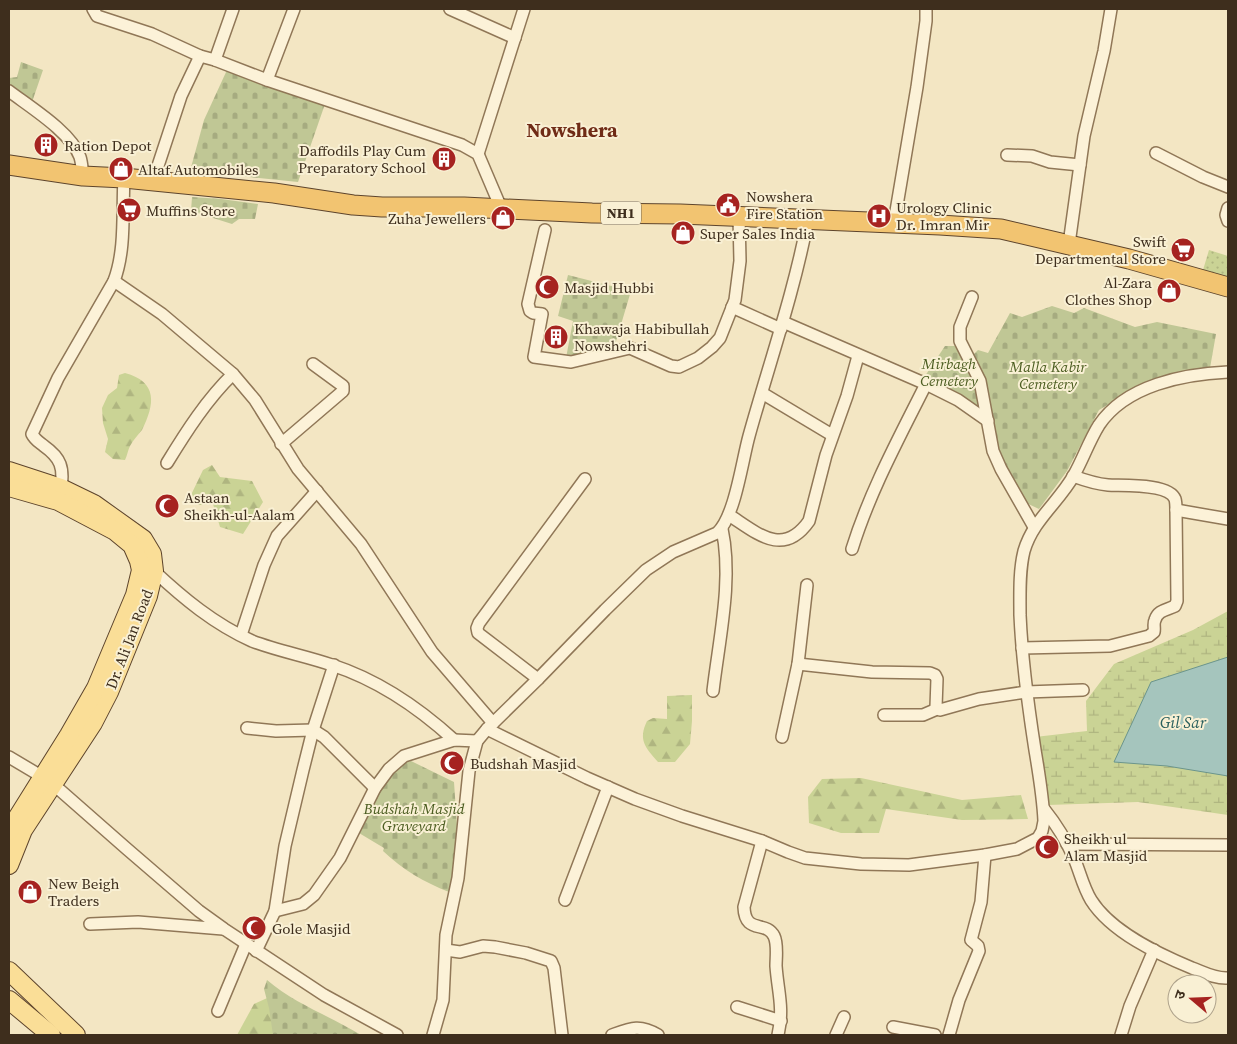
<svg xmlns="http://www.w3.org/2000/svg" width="1237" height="1044" viewBox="0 0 1237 1044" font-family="'Source Serif 4','Noto Sans Devanagari',serif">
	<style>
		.forest { fill: url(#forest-firs) }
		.wetland { fill: url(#wetland-marsh) }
		.cemetery { fill: url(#cemetery-stones) }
		.park { fill: url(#park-dots) }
		.water { fill: #a5c5bd; stroke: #6b958c }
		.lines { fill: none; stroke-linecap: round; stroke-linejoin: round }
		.minor-casing { stroke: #907757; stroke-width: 14 }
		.primary-casing { stroke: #5d442c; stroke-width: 20 }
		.trunk-casing { stroke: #5d442c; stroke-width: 21 }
		.minor { stroke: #fcf2d8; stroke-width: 11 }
		.primary { stroke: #fade97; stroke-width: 18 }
		.trunk { stroke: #f2c471; stroke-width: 19 }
		.labels { text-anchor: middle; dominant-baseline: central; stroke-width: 4; stroke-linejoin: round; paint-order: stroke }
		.shield { fill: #f9f0d4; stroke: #766854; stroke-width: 1 }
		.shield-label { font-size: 14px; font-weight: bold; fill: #3e2e1d }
		.poi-label { font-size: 15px; fill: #3e2e1d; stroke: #f9f0d4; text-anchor: start }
		.park-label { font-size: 15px; font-style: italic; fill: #4c5d21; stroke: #f9f0d4 }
		.street-label { font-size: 15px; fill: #3e2e1d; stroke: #f9f0d4 }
		.water-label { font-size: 16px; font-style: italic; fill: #2a605e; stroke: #f9f0d4 }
		.district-label { font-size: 20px; font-weight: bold; fill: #702c17; stroke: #f9f0d4 }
	</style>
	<defs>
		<pattern id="forest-firs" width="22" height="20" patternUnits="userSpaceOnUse" patternTransform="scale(1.25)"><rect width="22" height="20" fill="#cad395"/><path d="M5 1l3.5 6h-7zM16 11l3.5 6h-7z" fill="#afb580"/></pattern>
		<pattern id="wetland-marsh" width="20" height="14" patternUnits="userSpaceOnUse" patternTransform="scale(1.25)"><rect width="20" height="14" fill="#cad395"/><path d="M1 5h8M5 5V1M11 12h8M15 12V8" fill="none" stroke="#afb580"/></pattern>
		<pattern id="cemetery-stones" width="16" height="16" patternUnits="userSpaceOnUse" patternTransform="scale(1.25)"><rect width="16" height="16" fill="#c0c795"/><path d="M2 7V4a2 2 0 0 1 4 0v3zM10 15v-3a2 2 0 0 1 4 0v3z" fill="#a6ab80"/></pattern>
		<pattern id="park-dots" width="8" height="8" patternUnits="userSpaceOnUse" patternTransform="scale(1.25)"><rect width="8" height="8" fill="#cad395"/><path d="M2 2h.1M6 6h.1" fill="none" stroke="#afb580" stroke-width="1.8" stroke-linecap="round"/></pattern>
	</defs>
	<rect width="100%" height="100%" fill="#f3e6c3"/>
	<g class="forest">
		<path d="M 125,373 C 158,382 155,404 142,430 C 138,435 133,440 130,446 C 128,450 127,456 125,460 L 113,459 L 105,452 L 108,439 L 103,423 L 102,408 L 108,395 L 117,388 L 119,375 Z"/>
		<polygon points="212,465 220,477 252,481 263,502 243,534 220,527 213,504 199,505 190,497 203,470"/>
		<path d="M 692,695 L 692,721 L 690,744 L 675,762 L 658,762 C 645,747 638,740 647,721 L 653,718 L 667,719 L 667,696 Z"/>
		<polygon points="861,778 962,800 1021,795 1028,819 962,820 886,809 879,833 841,833 809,823 808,797 822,779"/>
		<polygon points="276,994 301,1035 237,1035 254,1004"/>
	</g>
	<polygon class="wetland" points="1228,611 1228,815 1138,802 1048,805 1035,737 1087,731 1086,701 1114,664 1193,630"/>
	<g class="cemetery">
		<polygon points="21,62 43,70 31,105 9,88 9,78 17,77"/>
		<polygon points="227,70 325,104 298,182 190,171 204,120"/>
		<polygon points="192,197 221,199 258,204 255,219 239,219 232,224 191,211"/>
		<polygon points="568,275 631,291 614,348 566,358 573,321 558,316"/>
		<polygon points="1052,306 1074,313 1084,308 1135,327 1157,322 1216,334 1210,368 1126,394 1099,410 1067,471 1039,509 1022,501 1000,462 970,358 978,350 988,353 1010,313 1022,317"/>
		<path d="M 945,346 L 955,346 C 968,366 977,387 980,410 L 923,379 Z"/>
		<path d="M 411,761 L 454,782 L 458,841 L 454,866 L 449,892 C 424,882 403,870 383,851 L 384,848 L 359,833 L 366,814 L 379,792 L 400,764 Z"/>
		<path d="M 267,980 C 295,1004 330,1016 361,1035 L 273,1035 L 269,1008 L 264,989 Z"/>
	</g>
	<polygon class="park" points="1209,250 1228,256 1228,277 1203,270"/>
	<polygon class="water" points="1228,657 1228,776 1167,766 1114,762 1151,682"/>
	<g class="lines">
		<defs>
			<g id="minor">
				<polyline points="93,9 97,16 152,34 200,56 215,60 267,80 462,145 478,154 501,208"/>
				<polyline points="450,9 515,38"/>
				<polyline points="215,60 233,9"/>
				<polyline points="267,80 294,9"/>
				<path d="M 9,91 C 30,107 71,132 80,157 C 82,163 82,170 83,176"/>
				<polyline points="1156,153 1203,177 1228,187"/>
				<polyline points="478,154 524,9"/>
				<polyline points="1007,155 1032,156 1050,162 1080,165"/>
				<polyline points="153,181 181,96 200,56"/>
				<polyline points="1228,208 1226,215 1228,221"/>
				<polyline points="894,223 917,87 926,21 926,9"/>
				<polyline points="545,230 528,304 530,311 533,313 542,314 534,357 571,362 630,348 671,366 679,367 698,358 712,347 720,338 735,300 740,261 739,217"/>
				<polyline points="1069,244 1084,136 1104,51 1111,9"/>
				<polyline points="114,281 162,314 233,374 255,400 298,469 361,544 432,652 493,723"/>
				<polyline points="972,297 960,327 960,341 980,381 993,451 1001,469 1034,527"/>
				<polyline points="732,307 781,329"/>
				<polyline points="783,322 926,384 958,400 988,421"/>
				<polyline points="762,393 832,435"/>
				<polyline points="281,444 343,391 343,386 313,364"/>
				<path d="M 167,463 C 186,432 207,399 233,374"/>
				<path d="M 61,488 C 64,468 61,458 44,446 C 39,442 35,440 32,434 L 58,378 L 114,281 C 126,249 122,212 124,178"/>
				<polyline points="1176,510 1228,519"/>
				<path d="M 729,515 C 757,533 783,558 809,521 L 826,455 L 847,396 L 858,356"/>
				<path d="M 852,549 C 870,491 899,438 926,384"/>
				<path d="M 154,571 C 183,598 214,624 252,641 C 278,651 306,656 332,665 C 378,680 419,708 454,740"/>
				<polyline points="241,635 264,565 277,536 317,491"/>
				<path d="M 1022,648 L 1110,646 L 1149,636 L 1154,632 C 1155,628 1153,624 1155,620 C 1158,610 1167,610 1175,606 L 1177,601 L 1176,510 C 1176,507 1176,502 1175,499 C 1169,483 1121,486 1108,485 C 1096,484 1084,480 1073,476"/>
				<polyline points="798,664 872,672 930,673 935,675 937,679 936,707 940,710 979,699 1026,692 1083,690"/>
				<polyline points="538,679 478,633 477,628 479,623 585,479"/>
				<path d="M 713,691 C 719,639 733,580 722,529"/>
				<polyline points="884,715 923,715 937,709"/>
				<polyline points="247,728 276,731 313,730 324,737 375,788"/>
				<path d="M 487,729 L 587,778 L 635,799 L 682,816 L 762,841 L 788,852 L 805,858 L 861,864 L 909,865 L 985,855 L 1017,849 L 1038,838 L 1042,831 L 1044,821 C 1043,797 1039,774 1035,750 C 1028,705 1022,660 1020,615 C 1020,594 1019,571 1024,551 C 1033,520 1059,502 1074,475 C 1083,459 1089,441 1099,425 C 1126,385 1184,374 1228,372"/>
				<polyline points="782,737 798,664 807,585"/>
				<polyline points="9,757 41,776"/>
				<polyline points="53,784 127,849 199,911 224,929 324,995 397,1035"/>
				<path d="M 1044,809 C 1056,824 1066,840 1074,858 C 1080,872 1083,887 1091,900 C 1111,932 1158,954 1192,968 C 1203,972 1215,979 1228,978"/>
				<path d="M 762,841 L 744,907 C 745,935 766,920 774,936 C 778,944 776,957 776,966 C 778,993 784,1007 778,1035"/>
				<polyline points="1067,844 1228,845"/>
				<polyline points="565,900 608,787"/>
				<polyline points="275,911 303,904 314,895 340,858 375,788 389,769 404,756 454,740 477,741"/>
				<polyline points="90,924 138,922 223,929"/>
				<polyline points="446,950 460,952 483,946 495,947 526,953 551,961 554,968 562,1035"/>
				<polyline points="256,951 275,911 285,846 303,770 313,730 334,665"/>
				<polyline points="737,1007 781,1021"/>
				<polyline points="218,1011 246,944"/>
				<polyline points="893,1027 935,1035"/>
				<path d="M 433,1035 L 443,1000 L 446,935 L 458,878 L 469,771 L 477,741 L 487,729 L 538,679 L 605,610 L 646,570 L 673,552 L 717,533 C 735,517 742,461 749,436 C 769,364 794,293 808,219"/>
				<path d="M 612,1035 C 631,1028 640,1024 658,1035"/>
				<polyline points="836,1035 844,1017"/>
				<polyline points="949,1035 959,1000 979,951 978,946 971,940 981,902 985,855"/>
				<polyline points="1121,1035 1130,1006 1154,950"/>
			</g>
			<g id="primary">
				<polyline points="9,471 61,488 94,504 143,539 152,554 154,571 148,596 109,692 93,723 23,830 9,865"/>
				<polyline points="9,487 58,501 115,531 132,545 139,561 141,570 135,595 96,688 69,735 9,831"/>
				<polyline points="9,971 76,1035"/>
				<polyline points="9,1000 51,1035"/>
			</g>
			<polyline id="trunk" points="9,165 83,176 124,178 274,193 353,205 382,207 464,207 592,213 680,214 940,225 1001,229 1129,259 1228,287"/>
		</defs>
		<use href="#minor" class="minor-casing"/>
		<use href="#primary" class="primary-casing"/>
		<use href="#trunk" class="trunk-casing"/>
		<use href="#minor" class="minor"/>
		<use href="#primary" class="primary"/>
		<use href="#trunk" class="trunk"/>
	</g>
	<defs>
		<symbol id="building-disc" viewBox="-11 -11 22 22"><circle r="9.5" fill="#a62320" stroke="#f9f0d4"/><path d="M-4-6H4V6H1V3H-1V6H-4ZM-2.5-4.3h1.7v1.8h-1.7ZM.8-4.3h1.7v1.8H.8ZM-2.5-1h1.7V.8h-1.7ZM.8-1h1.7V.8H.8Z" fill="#fff"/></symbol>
		<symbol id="shop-disc" viewBox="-11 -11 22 22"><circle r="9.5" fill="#a62320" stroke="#f9f0d4"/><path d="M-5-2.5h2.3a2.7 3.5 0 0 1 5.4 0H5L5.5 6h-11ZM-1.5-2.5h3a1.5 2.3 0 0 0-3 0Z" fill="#fff"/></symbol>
		<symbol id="civic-disc" viewBox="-11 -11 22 22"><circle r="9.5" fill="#a62320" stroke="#f9f0d4"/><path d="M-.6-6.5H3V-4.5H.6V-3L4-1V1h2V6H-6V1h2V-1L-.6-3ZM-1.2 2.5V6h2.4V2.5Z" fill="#fff"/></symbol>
		<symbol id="supermarket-disc" viewBox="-11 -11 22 22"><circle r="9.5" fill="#a62320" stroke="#f9f0d4"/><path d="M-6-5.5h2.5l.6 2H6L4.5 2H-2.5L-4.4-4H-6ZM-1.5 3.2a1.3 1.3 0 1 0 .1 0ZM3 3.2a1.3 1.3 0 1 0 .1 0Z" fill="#fff"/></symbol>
		<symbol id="hospital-disc" viewBox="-11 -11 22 22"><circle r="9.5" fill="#a62320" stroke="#f9f0d4"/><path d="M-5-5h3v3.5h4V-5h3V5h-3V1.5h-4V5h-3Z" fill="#fff"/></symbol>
		<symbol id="mosque-disc" viewBox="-11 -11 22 22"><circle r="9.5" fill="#a62320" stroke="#f9f0d4"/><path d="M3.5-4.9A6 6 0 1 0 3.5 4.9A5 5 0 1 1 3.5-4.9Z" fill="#fff"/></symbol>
	</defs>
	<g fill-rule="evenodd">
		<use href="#building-disc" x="32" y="131" width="28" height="28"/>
		<use href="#building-disc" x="430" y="145" width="28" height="28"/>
		<use href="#shop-disc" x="107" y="155" width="28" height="28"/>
		<use href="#civic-disc" x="714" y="191" width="28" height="28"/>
		<use href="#supermarket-disc" x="115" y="196" width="28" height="28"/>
		<use href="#hospital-disc" x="865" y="202" width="28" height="28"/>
		<use href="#shop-disc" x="489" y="204" width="28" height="28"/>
		<use href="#shop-disc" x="669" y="219" width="28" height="28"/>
		<use href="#supermarket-disc" x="1169" y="236" width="28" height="28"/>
		<use href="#mosque-disc" x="533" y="273" width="28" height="28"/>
		<use href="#shop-disc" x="1155" y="277" width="28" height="28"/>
		<use href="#building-disc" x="542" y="323" width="28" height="28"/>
		<use href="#mosque-disc" x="153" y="492" width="28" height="28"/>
		<use href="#mosque-disc" x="438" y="749" width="28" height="28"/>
		<use href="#mosque-disc" x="1033" y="833" width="28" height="28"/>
		<use href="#shop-disc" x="16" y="878" width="28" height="28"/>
		<use href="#mosque-disc" x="240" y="914" width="28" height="28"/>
	</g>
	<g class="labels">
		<rect class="shield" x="601" y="201.5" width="40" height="23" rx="4"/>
		<g class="shield-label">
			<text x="621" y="213">NH1</text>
		</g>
		<g class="poi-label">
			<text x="64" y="145">Ration Depot</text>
			<text x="426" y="150" text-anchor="end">Daffodils Play Cum<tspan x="426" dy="17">Preparatory School</tspan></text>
			<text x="138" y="169">Altaf Automobiles</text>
			<text x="746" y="196">Nowshera<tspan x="746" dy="17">Fire Station</tspan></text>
			<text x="896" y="207">Urology Clinic<tspan x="896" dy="17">Dr. Imran Mir</tspan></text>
			<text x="146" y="210">Muffins Store</text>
			<text x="486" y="218" text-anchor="end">Zuha Jewellers</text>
			<text x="700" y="233">Super Sales India</text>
			<text x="1166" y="241" text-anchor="end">Swift<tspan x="1166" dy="17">Departmental Store</tspan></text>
			<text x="1152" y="282" text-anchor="end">Al-Zara<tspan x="1152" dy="17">Clothes Shop</tspan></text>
			<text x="564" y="287">Masjid Hubbi</text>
			<text x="574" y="328">Khawaja Habibullah<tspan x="574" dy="17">Nowshehri</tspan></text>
			<text x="184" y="497">Astaan<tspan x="184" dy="17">Sheikh-ul-Aalam</tspan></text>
			<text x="470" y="763">Budshah Masjid</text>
			<text x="1064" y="838">Sheikh ul<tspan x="1064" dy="17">Alam Masjid</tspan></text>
			<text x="48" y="883">New Beigh<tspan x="48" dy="17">Traders</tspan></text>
			<text x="272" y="928">Gole Masjid</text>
		</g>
		<g class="park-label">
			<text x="949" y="363">Mirbagh<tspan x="949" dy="17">Cemetery</tspan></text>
			<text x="1048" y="366">Malla Kabir<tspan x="1048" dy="17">Cemetery</tspan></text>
			<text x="414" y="808">Budshah Masjid<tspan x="414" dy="17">Graveyard</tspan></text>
		</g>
		<g class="street-label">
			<text transform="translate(129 639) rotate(-69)">Dr. Ali Jan Road</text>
		</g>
		<g class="water-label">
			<text x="1183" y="722">Gil Sar</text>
		</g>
		<g class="district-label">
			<text x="572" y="130">Nowshera</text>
		</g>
	</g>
	<rect width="1237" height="1044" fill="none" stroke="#3e2e1d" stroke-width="20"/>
	<g transform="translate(1192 999) rotate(289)"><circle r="24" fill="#f9f0d4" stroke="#aea28b"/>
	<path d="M0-4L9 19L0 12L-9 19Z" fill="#a62320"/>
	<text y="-8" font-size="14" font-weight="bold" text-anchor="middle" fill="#3e2e1d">उ</text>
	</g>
</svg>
